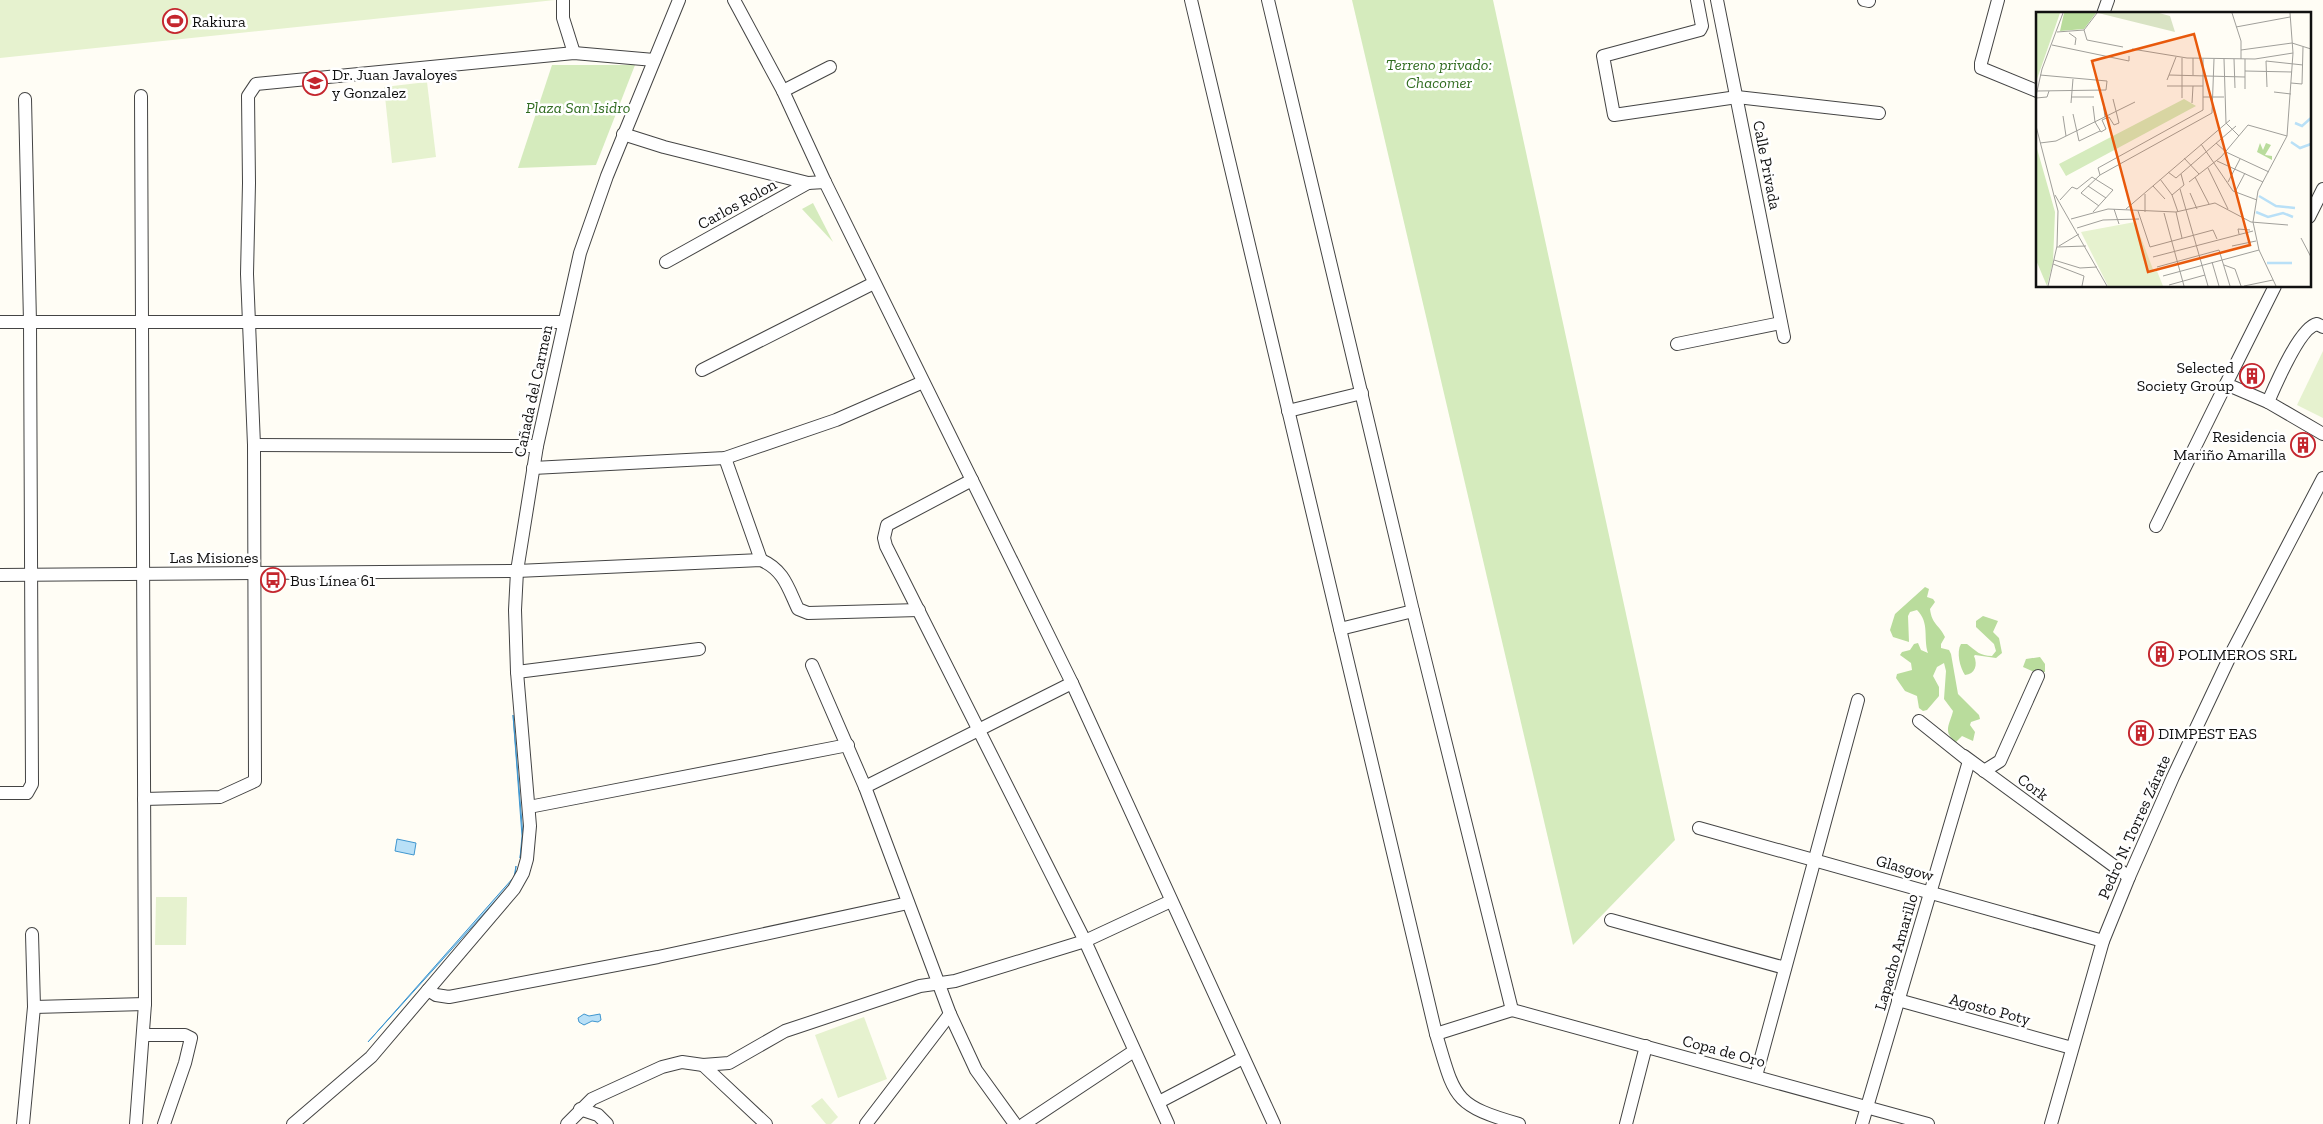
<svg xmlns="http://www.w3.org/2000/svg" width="2323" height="1124" viewBox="0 0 2323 1124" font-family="'Zilla Slab',serif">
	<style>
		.green { fill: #d5ebbd }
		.forest { fill: #b9dc9c }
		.pitch { fill: #e6f2cf }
		.water { fill: #b9e0f7; stroke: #3f96cf }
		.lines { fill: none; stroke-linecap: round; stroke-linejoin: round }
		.minor-casing { stroke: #444; stroke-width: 14 }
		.minor { stroke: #fff; stroke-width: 12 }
		.labels { text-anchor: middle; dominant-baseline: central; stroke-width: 5; stroke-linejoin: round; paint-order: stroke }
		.poi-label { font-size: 16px; fill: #111; stroke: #fff; text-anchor: start }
		.park-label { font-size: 16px; font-style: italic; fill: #2f6b1f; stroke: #fff }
		.street-label { font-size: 16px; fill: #111; stroke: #fff }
		.inset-river { fill: none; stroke: #b9e0f7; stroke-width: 2.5 }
		.inset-road { fill: none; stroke: #a09f9a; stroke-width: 1 }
		.view { fill: #e8590c; fill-opacity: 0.15; stroke: #e8590c; stroke-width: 2.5 }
		.inset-edge { fill: none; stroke: #111; stroke-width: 2.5 }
	</style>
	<rect width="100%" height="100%" fill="#fffdf5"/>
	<g class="green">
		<polygon points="1352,0 1493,0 1675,840 1573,945"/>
		<polygon points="552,65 635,65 596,165 518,168"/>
		<polygon points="813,203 833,242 802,209"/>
	</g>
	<g class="forest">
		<path d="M 1925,587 L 1929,589 L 1927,597 L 1933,599 L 1935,602 L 1930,609 C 1932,625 1939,624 1945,637 L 1941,644 L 1941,648 L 1949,650 L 1951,654 L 1958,694 L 1979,715 L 1980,719 L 1971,722 L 1970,725 L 1975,732 L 1973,741 L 1962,736 L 1956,742 C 1942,732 1950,724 1953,711 L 1944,699 L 1946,671 L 1944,663 L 1937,667 L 1933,676 L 1939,687 L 1939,696 L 1927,710 L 1923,711 L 1919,708 L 1917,696 L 1905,691 L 1896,678 L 1897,674 L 1912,670 L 1911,663 L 1900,655 L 1902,652 L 1910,650 L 1914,644 L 1918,643 L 1921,650 L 1928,653 C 1923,638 1930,623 1917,610 L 1910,612 L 1908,616 L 1909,642 L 1893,637 L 1890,630 L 1895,614 Z"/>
		<path d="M 1983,616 L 1998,621 L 1993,632 L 1999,638 L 2002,653 L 1996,658 L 1975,655 L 1974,656 C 1978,665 1975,674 1965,675 C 1960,668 1956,652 1961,644 L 1967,644 C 1976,651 1980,656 1992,656 L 1996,651 L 1994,644 L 1976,627 L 1976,621 Z"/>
		<polygon points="2040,657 2045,664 2045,672 2032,671 2023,667 2026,659"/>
	</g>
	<g class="pitch">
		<polygon points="0,0 555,0 0,58"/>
		<polygon points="427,82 436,157 392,163 384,87"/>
		<polygon points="2323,351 2323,418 2297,405"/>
		<polygon points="156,897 187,897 186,945 155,945"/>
		<polygon points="864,1017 887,1079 838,1098 815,1035"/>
		<polygon points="822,1098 838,1117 831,1124 826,1124 811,1106"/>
	</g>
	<g class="water">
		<polygon points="513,715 523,836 520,858 522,836"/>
		<polygon points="397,839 416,843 414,855 395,851"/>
		<polygon points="516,866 515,878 507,888 368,1042 505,887 514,877"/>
		<polygon points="584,1014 589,1016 600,1014 601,1020 598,1022 592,1021 584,1025 579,1022 578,1018"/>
	</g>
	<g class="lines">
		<defs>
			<g id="minor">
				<polyline points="563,0 563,18 574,53"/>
				<polyline points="734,0 783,91 825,182 1072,683 1274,1124"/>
				<path d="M 1191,0 L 1436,1034 C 1455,1097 1452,1105 1519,1124"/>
				<polyline points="1268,0 1413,611 1512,1010"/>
				<polyline points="1697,0 1702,26 1700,30 1603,56 1614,115 1737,97 1879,113"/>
				<polyline points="1717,0 1784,337"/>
				<polyline points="1864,0 1869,1"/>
				<polyline points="1998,0 1981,63 1981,68 2037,91"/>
				<polyline points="2103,14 2108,0"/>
				<polyline points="783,91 830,67"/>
				<polyline points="623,134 664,147 808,183 825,182"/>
				<polyline points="2309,217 2323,189"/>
				<polyline points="666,262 808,183"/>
				<polyline points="0,322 564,322"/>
				<path d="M 2323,327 L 2317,324 C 2300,327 2275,386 2268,402 L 2323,434"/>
				<polyline points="1677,344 1781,323"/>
				<polyline points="702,370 874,283"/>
				<polyline points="2268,402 2226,384 2275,286"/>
				<polyline points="1288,411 1362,393"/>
				<polyline points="254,445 537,446"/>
				<polyline points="725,458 761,560"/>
				<polyline points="533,468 725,458 836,420 923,382"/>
				<polyline points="972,480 887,525 884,538 886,546 1085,941 1168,1124"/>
				<polyline points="2156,526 2226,384"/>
				<path d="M 0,575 L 517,571 L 761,560 C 784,570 788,588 798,609 L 808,613 L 919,610"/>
				<polyline points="1340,629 1413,611"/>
				<polyline points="812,665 865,787 950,1014 976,1070 1015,1124"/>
				<polyline points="517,672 699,649"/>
				<polyline points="1964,756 2129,877"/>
				<polyline points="1984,771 2000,761 2038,676"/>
				<polyline points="865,787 1072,683"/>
				<polyline points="0,793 27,793 32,784 30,322 25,99"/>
				<polyline points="144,799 220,797 255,781 254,445 247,274 249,183 248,96 256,84 574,53 654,60"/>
				<polyline points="529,807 848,745"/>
				<polyline points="1699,828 2103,941"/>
				<polyline points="1611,920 1785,968"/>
				<polyline points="428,990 436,995 449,997 658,957 908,903"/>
				<polyline points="1898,1000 2072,1048"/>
				<polyline points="34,1007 145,1004"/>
				<polyline points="1512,1010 1928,1124"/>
				<polyline points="1436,1034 1512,1010"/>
				<polyline points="144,1035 185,1035 191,1038 185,1063 164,1124"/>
				<polyline points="703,1065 766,1124"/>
				<polyline points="1756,1076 1858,700"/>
				<polyline points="1159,1102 1243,1058"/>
				<polyline points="580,1109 598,1115 607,1124"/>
				<polyline points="23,1124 34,1007 32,934"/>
				<polyline points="136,1124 145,1004 141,96"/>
				<polyline points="293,1124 371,1057 514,889 523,873 527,859 530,826 517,672 515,610 517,571 537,446 580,253 607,176 679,0"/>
				<polyline points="567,1124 592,1099 662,1067 682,1062 703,1065 729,1063 785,1031 920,986 955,981 1085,941 1171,901"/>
				<polyline points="866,1124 950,1014"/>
				<polyline points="1024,1124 1134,1051"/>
				<polyline points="1626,1124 1646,1046"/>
				<polyline points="1862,1124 1969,761 1919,721"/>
				<polyline points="2051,1124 2103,941 2129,877 2173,777 2233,650 2323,478"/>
			</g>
		</defs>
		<use href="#minor" class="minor-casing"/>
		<use href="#minor" class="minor"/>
	</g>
	<defs>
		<symbol id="stadium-ring" viewBox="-11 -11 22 22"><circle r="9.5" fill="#fff" stroke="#c4262e" stroke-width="1.5"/><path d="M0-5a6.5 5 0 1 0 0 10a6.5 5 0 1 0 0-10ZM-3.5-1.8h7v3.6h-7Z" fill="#c4262e"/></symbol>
		<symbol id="school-ring" viewBox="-11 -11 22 22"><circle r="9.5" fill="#fff" stroke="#c4262e" stroke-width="1.5"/><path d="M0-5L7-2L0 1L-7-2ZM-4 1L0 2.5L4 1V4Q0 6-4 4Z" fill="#c4262e"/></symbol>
		<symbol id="building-ring" viewBox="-11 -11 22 22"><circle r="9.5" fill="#fff" stroke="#c4262e" stroke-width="1.5"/><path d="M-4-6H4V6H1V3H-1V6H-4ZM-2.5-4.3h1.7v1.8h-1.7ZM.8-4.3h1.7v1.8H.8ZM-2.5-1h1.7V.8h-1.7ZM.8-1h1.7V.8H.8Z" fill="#c4262e"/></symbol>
		<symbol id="bus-ring" viewBox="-11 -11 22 22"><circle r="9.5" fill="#fff" stroke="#c4262e" stroke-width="1.5"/><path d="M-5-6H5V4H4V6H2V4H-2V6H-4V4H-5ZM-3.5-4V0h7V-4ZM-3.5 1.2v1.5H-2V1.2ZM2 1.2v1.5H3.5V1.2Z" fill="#c4262e"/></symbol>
	</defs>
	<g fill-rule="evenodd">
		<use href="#stadium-ring" x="161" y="7" width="28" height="28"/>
		<use href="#school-ring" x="301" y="69" width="28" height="28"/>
		<use href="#building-ring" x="2238" y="362" width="28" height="28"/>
		<use href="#building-ring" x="2289" y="431" width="28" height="28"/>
		<use href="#bus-ring" x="259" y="566" width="28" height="28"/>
		<use href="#building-ring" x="2147" y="640" width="28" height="28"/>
		<use href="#building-ring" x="2127" y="719" width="28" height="28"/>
	</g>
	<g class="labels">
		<g class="poi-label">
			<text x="192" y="21">Rakiura</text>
			<text x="332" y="74">Dr. Juan Javaloyes<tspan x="332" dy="18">y Gonzalez</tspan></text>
			<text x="2234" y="367" text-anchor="end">Selected<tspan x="2234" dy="18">Society Group</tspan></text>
			<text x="2286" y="436" text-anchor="end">Residencia<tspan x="2286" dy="18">Mariño Amarilla</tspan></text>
			<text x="290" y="580">Bus Línea 61</text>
			<text x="2178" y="654">POLIMEROS SRL</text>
			<text x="2158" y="733">DIMPEST EAS</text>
		</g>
		<g class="park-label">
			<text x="1439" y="64">Terreno privado:<tspan x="1439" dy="18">Chacomer</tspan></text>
			<text x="578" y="107">Plaza San Isidro</text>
		</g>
		<g class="street-label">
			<text transform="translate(1767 165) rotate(79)">Calle Privada</text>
			<text transform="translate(737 204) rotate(-29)">Carlos Rolon</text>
			<text transform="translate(533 391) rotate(-78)">Cañada del Carmen</text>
			<text x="214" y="557">Las Misiones</text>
			<text transform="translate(2033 787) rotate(36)">Cork</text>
			<text transform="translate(2134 827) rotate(-66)">Pedro N. Torres Zárate</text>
			<text transform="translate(1905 868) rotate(16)">Glasgow</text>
			<text transform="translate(1896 952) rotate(-74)">Lapacho Amarillo</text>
			<text transform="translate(1990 1009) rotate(15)">Agosto Poty</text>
			<text transform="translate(1724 1051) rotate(15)">Copa de Oro</text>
		</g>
	</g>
	<g transform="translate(2036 12)">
		<rect width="275" height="275" fill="#fffdf5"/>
		<path d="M 0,1 L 24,1 L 0,70 ZM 148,87 L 160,94 L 30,164 L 23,152 ZM 0,133 L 19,200 L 17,250 L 11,274 L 0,248 Z" fill="#d5ebbd"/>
		<path d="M 28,1 L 60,1 L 48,17 L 24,19 ZM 224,131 L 227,138 L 230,131 L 235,133 L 229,143 L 236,144 L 236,148 L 221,140 Z" fill="#b9dc9c"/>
		<path d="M 62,1 L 123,1 L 134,4 L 139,20 Z" fill="#d9e3c4"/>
		<path d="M 99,210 L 118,260 L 121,259 L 127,274 L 72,274 L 45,220 Z" fill="#e6f2cf"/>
		<path class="inset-river" d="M 259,111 L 266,114 L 275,106M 255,130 L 264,136 L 275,132M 223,184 L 240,194 L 259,196M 220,200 L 232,205 L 247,201 L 257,205M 231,251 L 256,251"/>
		<path class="inset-road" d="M 196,1 L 205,29 L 205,47M 200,15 L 254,5M 48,18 L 51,28 L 87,35M 21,20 L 48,18 L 61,1M 33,21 L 40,26 L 39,33M 16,33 L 93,49 L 93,44M 96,37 L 151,46 L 219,47 L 257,41M 205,38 L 256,31 L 275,37M 188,47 L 190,111 L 203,124M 198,47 L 199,76M 209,47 L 209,77M 230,49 L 267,53M 230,49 L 231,75M 209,59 L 256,60M 133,63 L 140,45M 157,63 L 157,46M 131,68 L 133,63 L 209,65M 255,71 L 266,72 L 267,35M 131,74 L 167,74M 1,79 L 70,78 L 71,69 L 4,63M 238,80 L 255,82M 0,84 L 6,57 L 27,1M 35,85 L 58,85M 167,85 L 188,85M 0,86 L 11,85 L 13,79M 146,86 L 146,46M 67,90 L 69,105M 35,91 L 37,67M 156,91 L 157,74M 57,94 L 59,110 L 65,120 L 70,117 L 66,108 L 73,105 L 78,113 L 83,111 L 77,87M 167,98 L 167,47M 37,102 L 43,129 L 64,119M 27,104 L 30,124M 0,114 L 22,199 L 21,234 L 12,274M 4,131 L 20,129 L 99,90M 180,131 L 190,140 L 233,160M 165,132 L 197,179 L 221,188M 148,146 L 163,162M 181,149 L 227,170M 172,156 L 192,197M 132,160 L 140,166 L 200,114M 64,163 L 62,156 L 167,98M 159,165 L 173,192M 124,167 L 136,183 L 142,200M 153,170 L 185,145 L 212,113 L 251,124M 192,170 L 204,147M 52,174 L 70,186M 117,174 L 129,187M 144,177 L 172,274M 199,180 L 209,161M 154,181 L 161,197M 109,182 L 109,200M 19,183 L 71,274M 136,183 L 148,173 L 145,162M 24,188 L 36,175 L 41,177 L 56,165 L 77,178 L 57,200M 63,194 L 45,181 L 64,163 L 176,101 L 178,47M 78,197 L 83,212M 90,197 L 194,108M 102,199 L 114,235 L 177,218 L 181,227M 140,200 L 146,226M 128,201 L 148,274M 35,207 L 72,197 L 140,200 L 179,191 L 215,210 L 252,213M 41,216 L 67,208 L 103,207M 203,222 L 202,217 L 214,218M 265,226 L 275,245M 23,234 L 43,222M 196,234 L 220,229M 21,235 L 50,234M 117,245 L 217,219M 18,248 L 44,256 L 61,255M 176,250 L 183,274M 17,252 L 48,264 L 46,274M 188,253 L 199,257 L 205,274M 121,255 L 183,238 L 194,274M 127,264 L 223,238M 133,273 L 169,263M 208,274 L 237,268M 240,274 L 223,238 L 217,210 L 222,179 L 251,124 L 257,41 L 254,1"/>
		<path class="view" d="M 158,22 L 214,233 L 112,260 L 56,49 Z"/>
		<rect width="275" height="275" class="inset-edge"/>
	</g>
</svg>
